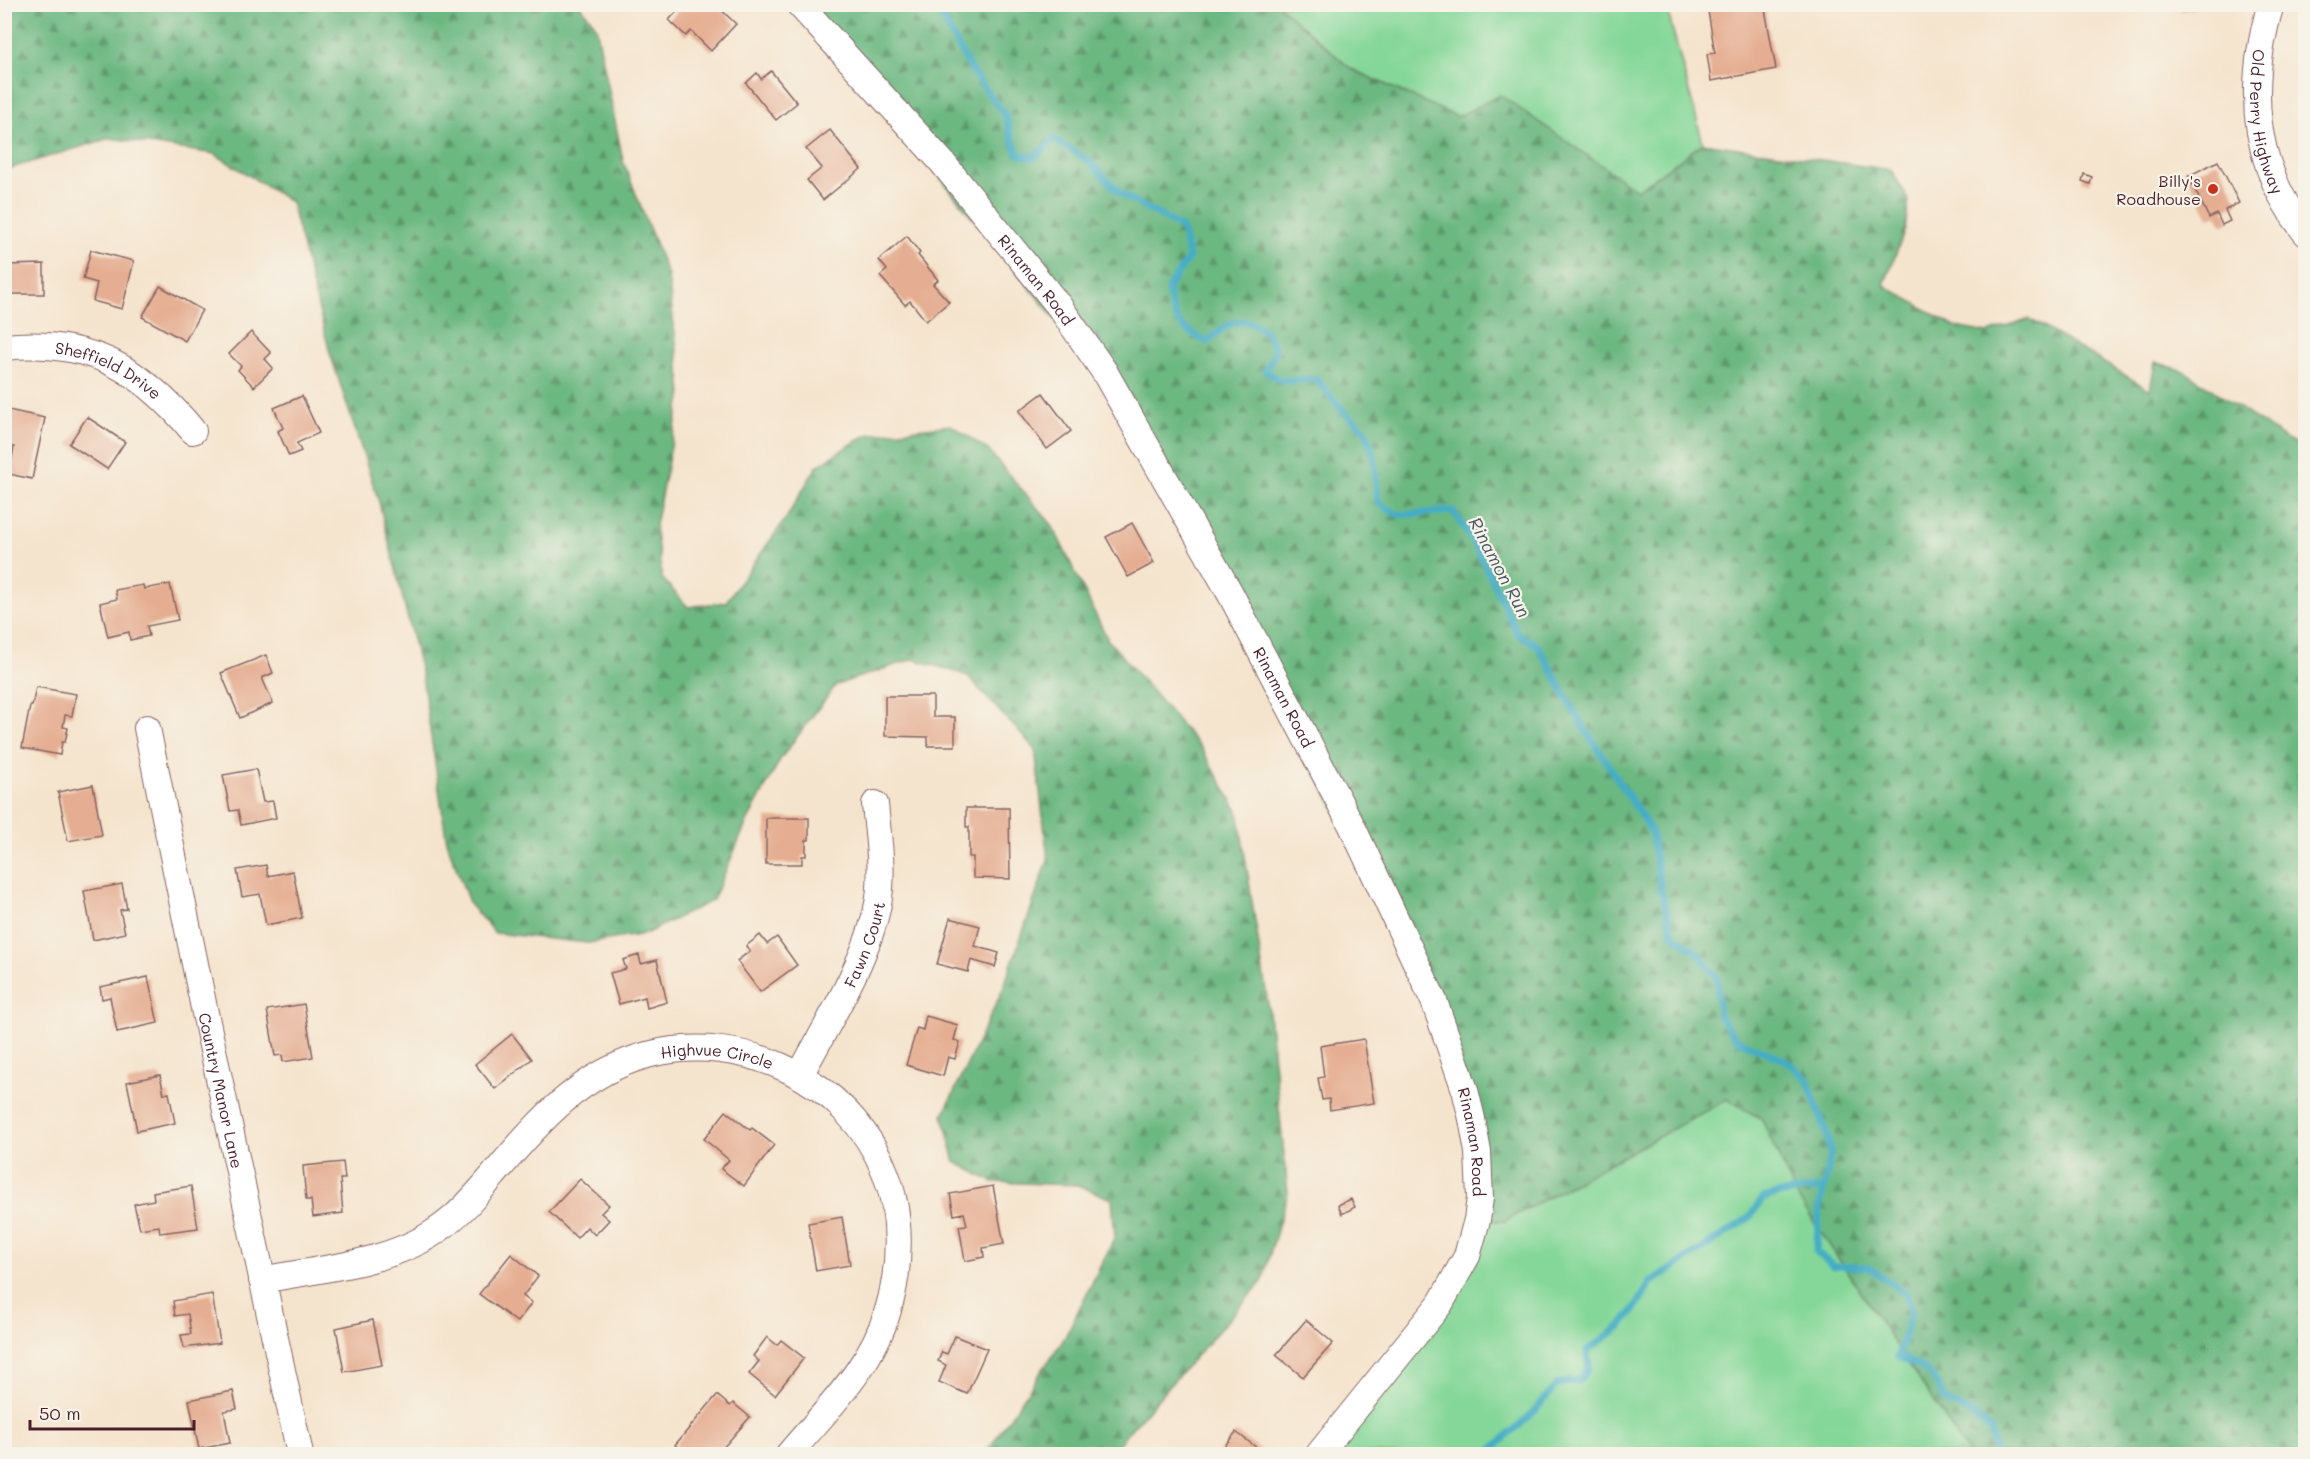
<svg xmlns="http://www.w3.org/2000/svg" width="2310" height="1459" viewBox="0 0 2310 1459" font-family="Mali,sans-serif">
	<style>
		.green { fill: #85d799; stroke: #687b62; stroke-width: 1.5 }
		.forest { fill: url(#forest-firs); stroke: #5b6c56; stroke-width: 1.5 }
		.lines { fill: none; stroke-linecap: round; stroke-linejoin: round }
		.stream { stroke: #44adc4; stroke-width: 7 }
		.building { fill: #e5ad91 }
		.minor-casing { stroke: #866464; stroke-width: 28 }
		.minor { stroke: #fff; stroke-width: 26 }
		.poi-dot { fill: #c8321e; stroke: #f7f3e8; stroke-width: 2 }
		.labels { text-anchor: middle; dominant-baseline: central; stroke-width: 4.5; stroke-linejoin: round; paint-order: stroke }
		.street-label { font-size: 16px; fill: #4a1f2b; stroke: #f7f3e8 }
		.poi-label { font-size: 16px; fill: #4a1f2b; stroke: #f7f3e8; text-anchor: end }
		.water-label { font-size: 18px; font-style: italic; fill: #485868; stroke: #f7f3e8 }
	</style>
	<defs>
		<pattern id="forest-firs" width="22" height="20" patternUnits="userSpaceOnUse" patternTransform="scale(1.5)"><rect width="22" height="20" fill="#6cb881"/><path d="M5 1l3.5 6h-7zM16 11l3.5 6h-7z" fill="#5b956a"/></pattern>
	</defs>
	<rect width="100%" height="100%" fill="#f7f3e8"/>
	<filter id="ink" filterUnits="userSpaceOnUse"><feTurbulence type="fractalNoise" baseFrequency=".0167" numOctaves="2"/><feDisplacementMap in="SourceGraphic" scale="12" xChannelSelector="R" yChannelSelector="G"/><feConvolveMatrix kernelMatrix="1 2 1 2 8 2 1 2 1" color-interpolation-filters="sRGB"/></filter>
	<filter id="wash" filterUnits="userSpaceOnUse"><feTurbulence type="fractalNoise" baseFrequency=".008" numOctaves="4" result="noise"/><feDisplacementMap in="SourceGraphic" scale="24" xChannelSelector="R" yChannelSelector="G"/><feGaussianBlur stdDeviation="1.35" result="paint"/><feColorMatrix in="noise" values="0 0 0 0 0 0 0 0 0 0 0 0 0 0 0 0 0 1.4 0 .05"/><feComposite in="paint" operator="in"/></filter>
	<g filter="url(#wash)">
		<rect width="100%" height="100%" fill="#f5e4cd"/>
		<g class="green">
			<polygon points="1278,5 1666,5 1703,143 1637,190 1457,117 1351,69"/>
			<polygon points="1727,1099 1762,1119 1796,1195 1969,1454 1319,1454 1440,1304 1477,1220 1505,1221"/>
		</g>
		<g class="forest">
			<polygon points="5,4 580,5 596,26 623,161 668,276 682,393 655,525 662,578 688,607 726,602 787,517 817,466 866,435 951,425 988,450 1052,525 1108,640 1201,748 1238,811 1268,1004 1288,1192 1262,1282 1123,1438 1112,1454 985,1454 1065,1337 1115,1237 1112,1199 1077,1185 993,1182 955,1162 943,1115 1003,989 1048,860 1035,749 966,675 913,659 836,685 781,758 746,824 713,900 645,934 588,943 495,933 470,905 447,843 422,676 379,502 330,353 291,202 215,154 110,138 5,170"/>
			<polygon points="799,5 1278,5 1351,69 1457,117 1500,95 1637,190 1703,143 1891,170 1909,200 1905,230 1884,285 1955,327 1988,333 2030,319 2150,390 2155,362 2184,371 2289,441 2305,449 2305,1454 1969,1454 1796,1195 1762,1119 1727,1099 1504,1221 1477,1220 1480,1198 1434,1001 1125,405"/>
		</g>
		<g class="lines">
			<g class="stream">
				<path d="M 935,4 L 971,70 L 1006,116 L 1009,130 L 1018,154 L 1033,158 L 1047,146 L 1053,139 L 1089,161 L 1121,194 L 1182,228 L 1189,257 L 1168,288 C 1173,321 1178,327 1208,342 C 1224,325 1242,311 1264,331 C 1269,335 1272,345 1276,351 L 1265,371 L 1282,381 L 1316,379 L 1343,411 L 1365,430 L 1374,456 L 1378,503 L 1399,515 L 1453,511 L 1474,543 L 1518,634 L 1538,646 L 1578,718 L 1651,831 L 1661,890 L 1673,935 L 1698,953 L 1717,978 L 1719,1016 L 1737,1040 L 1785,1060 L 1807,1079 L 1826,1132 L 1831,1155 L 1820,1204 L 1816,1252 L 1833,1266 L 1868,1267 L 1905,1293 L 1912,1310 L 1898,1356 C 1927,1370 1933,1370 1945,1401 L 1972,1414 L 1991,1430 L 1995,1454"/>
				<polyline points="1487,1454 1535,1411 1557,1384 1580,1380 1589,1368 1587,1351 1621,1326 1638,1304 1650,1283 1749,1218 1763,1198 1782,1193 1823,1188"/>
			</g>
		</g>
		<g id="blocks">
			<g class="building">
				<polygon points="684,4 715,4 736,24 711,51 691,31 686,36 669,20"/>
				<polygon points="1698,4 1764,4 1776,69 1711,81 1707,54 1715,53 1708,11 1700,12"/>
				<polygon points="2179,4 2207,4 2207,5 2181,11"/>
				<polygon points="771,71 797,103 776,120 746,83 757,73 761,79"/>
				<polygon points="830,130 861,169 823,200 807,180 822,168 806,149"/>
				<polygon points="2218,161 2239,203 2225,210 2230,221 2222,225 2217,214 2209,218 2188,176"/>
				<polygon points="2084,174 2092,177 2090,184 2082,181"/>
				<polygon points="907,236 920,253 918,255 938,280 933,284 949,302 926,321 910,301 905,305 880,276 887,270 879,260"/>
				<polygon points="91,250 134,261 122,309 93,301 97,283 83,279"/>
				<polygon points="44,264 44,294 4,294 4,265"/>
				<polygon points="160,286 202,310 185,341 142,317"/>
				<polygon points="251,332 271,353 265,359 273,368 254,387 238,370 241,366 229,354"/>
				<polygon points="1043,393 1071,431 1047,449 1019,411"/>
				<polygon points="302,396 319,433 297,443 301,451 289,456 278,431 283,428 274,408"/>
				<polygon points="4,409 45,418 32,479 9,474 14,447 4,445"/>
				<polygon points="87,417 125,442 107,469 69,444"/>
				<polygon points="1132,523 1154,563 1128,577 1106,537"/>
				<polygon points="170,584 178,620 147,626 149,636 130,640 129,632 108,637 100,603 117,599 115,590 143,585 144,589"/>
				<polygon points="266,655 273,673 262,678 273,703 240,718 221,673"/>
				<polygon points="36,687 76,694 72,716 65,715 63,727 68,728 65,742 62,742 60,755 22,748 30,706 32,706"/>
				<polygon points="885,696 933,696 933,717 955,717 955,746 928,746 928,737 885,736"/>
				<polygon points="256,769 263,802 273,801 276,818 241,825 238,810 230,811 223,775"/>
				<polygon points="93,785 102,835 68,841 58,792"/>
				<polygon points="966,808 1009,808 1010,879 973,878 973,857 969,857 969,827 966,827"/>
				<polygon points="766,818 809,818 809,840 806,840 806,856 802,856 802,864 766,864"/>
				<polygon points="266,865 268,876 293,871 302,918 266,925 260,894 242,897 237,870"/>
				<polygon points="122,884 127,909 120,910 125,933 93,940 84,891"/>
				<polygon points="950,918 980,926 975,946 999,953 995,967 971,960 968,972 937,964"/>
				<polygon points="760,935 767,944 777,937 797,965 760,992 737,961 750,951 746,946"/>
				<polygon points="639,955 641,964 657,960 667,1002 647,1008 645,997 619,1004 610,973 626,969 623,960"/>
				<polygon points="148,977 158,1023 117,1032 110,997 102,999 100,987"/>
				<polygon points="304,1004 313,1057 283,1062 282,1055 275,1056 267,1010"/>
				<polygon points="926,1016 958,1025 954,1040 960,1042 955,1059 948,1057 943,1076 906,1065 917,1028 923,1030"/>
				<polygon points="512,1034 532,1059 495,1089 475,1064"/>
				<polygon points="1364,1039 1374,1103 1330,1110 1329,1099 1322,1100 1318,1078 1324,1077 1320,1046"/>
				<polygon points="160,1075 164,1094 169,1093 175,1123 137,1131 127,1082"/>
				<polygon points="726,1111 750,1130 752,1128 774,1145 744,1186 721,1169 729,1160 704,1139"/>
				<polygon points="343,1162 345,1179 340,1179 343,1213 313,1217 311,1200 306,1200 303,1166"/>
				<polygon points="580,1179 609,1205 601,1213 609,1220 595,1235 587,1227 577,1238 549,1212"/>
				<polygon points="191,1186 198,1228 160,1233 159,1226 140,1229 134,1204 154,1200 153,1192"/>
				<polygon points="993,1186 1004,1244 983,1248 984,1257 965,1261 959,1226 967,1225 964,1213 954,1215 950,1194"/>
				<polygon points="1351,1199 1355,1207 1342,1214 1338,1205"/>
				<polygon points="842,1217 850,1265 816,1271 808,1223"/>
				<polygon points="511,1254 538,1276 523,1296 532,1303 517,1322 479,1294"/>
				<polygon points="212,1294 220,1343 184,1348 181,1335 191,1334 188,1314 175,1316 173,1301"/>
				<polygon points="373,1320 382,1365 344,1372 336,1328"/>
				<polygon points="1306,1320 1333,1343 1303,1377 1276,1355"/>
				<polygon points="955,1336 987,1349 967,1394 939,1382 946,1365 938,1361 942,1352 947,1354"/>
				<polygon points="767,1337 777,1345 781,1340 804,1358 775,1395 749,1374 759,1361 753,1356"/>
				<polygon points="233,1391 237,1409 224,1411 230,1443 199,1449 189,1400"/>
				<polygon points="717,1395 730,1406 733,1403 750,1417 722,1449 729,1454 686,1454 675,1445"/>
				<polygon points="1236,1432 1265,1454 1218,1454"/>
			</g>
		</g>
	</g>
	<g filter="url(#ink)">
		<use href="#blocks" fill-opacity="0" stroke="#866464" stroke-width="1.5"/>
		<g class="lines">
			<defs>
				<g id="minor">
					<path id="s1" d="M 799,4 L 942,162 L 1059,306 L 1104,371 L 1230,593 L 1352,826 L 1434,1001 L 1465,1090 L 1472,1119 L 1478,1152 L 1480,1198 L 1477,1220 L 1467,1256 L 1440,1304 L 1319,1454"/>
					<path id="s2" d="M 2271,4 C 2247,85 2251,165 2306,233"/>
					<path id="s3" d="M 4,347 C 88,338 141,368 193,431"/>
					<path id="s4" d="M 147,728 L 205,1013 L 300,1454"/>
					<path id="s5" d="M 800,1075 C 827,1024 867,961 878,904 C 884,871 878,837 875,804"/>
					<path id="s6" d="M 262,1280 C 317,1269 389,1264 436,1231 C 460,1215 478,1193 497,1171 C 539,1121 581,1073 647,1055 C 742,1030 849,1080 885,1172 C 902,1214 901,1267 888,1310 C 872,1367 826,1410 789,1454"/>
				</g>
			</defs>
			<use href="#minor" class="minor-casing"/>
			<use href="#minor" class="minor"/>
		</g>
	</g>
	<circle class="poi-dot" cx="2213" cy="189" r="6"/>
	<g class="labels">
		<g class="street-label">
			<text stroke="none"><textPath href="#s2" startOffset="120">Old Perry Highway</textPath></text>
			<text stroke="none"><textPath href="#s1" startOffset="364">Rinaman Road</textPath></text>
			<text stroke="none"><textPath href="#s3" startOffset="110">Sheffield Drive</textPath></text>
			<text stroke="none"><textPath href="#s1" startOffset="850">Rinaman Road</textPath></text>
			<text stroke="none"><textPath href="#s5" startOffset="146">Fawn Court</textPath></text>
			<text stroke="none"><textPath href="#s6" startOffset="532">Highvue Circle</textPath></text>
			<text stroke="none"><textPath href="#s4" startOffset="370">Country Manor Lane</textPath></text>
			<text stroke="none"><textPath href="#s1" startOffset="1336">Rinaman Road</textPath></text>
		</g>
		<g class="poi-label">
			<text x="2201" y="180">Billy's<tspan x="2201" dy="18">Roadhouse</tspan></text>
		</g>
		<g class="water-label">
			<text transform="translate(1500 567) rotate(62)">Rinamon Run</text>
		</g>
	</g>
	<rect width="2310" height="1459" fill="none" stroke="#f7f3e8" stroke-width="24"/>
	<path d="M30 1420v9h164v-9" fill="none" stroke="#4a1f2b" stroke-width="3"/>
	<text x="39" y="1420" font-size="18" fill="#4a1f2b" stroke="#f7f3e8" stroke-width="4.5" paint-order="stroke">50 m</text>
</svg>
